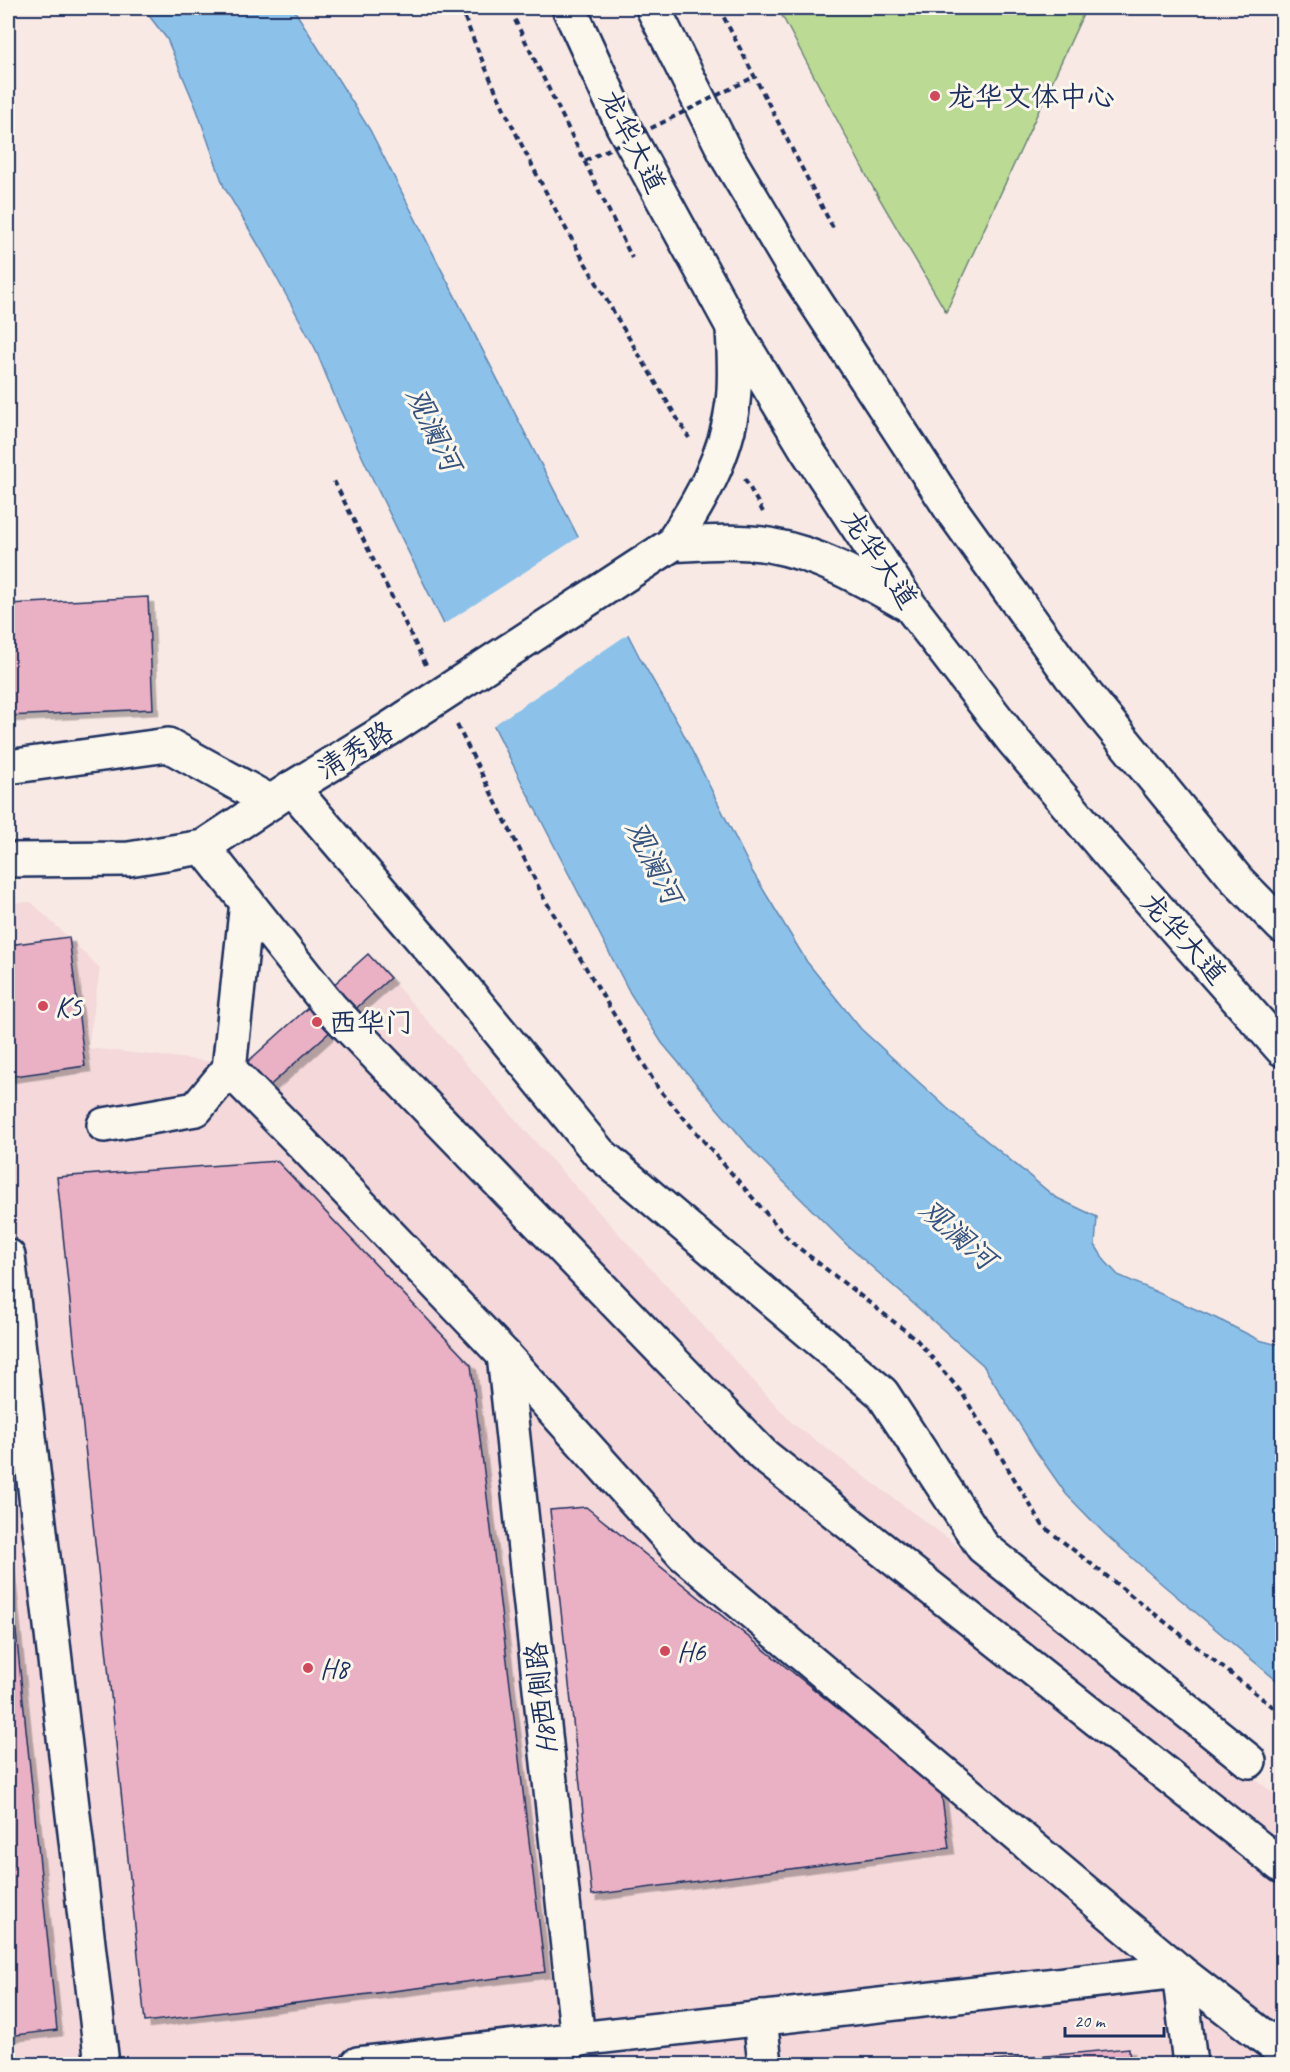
<svg xmlns="http://www.w3.org/2000/svg" width="1290" height="2072" viewBox="0 0 1290 2072" font-family="Caveat,'LXGW WenKai TC',sans-serif">
	<style>
		.built { fill: #f4d8da }
		.green { fill: #bbda93; stroke: #6b8478; stroke-width: 1.5 }
		.water { fill: #8cc2ea; stroke: #5f87b2; stroke-width: 1.5 }
		.pier { fill: #f8e9e4 }
		.building { fill: #eab1c4; stroke: #1b2f5e; stroke-width: 1.5; filter: url(#shadow) }
		.lines { fill: none; stroke-linecap: round; stroke-linejoin: round }
		.minor-casing { stroke: #1b2f5e; stroke-width: 38 }
		.major-casing { stroke: #1b2f5e; stroke-width: 38 }
		.path { stroke: #1b2f5e; stroke-width: 4; stroke-dasharray: 6 4.5; stroke-linecap: butt }
		.minor { stroke: #fbf7ec; stroke-width: 33 }
		.major { stroke: #fbf7ec; stroke-width: 33 }
		.minor-bridge-casing { stroke: #1b2f5e; stroke-width: 38; stroke-linecap: butt }
		.path-bridge { stroke: #1b2f5e; stroke-width: 4; stroke-dasharray: 6 4.5; stroke-linecap: butt }
		.minor-bridge { stroke: #fbf7ec; stroke-width: 33 }
		.poi-dot { fill: #d1495b; stroke: #fbf7ec; stroke-width: 2 }
		.labels { text-anchor: middle; dominant-baseline: central; stroke-width: 6; stroke-linejoin: round; paint-order: stroke }
		.poi-label { font-size: 28px; fill: #1b2f5e; stroke: #fbf7ec; text-anchor: start }
		.street-label { font-size: 28px; fill: #1b2f5e; stroke: #fbf7ec }
		.water-label { font-size: 30px; font-style: italic; fill: #375481; stroke: #fbf7ec }
	</style>
	<defs>
		<filter id="shadow"><feDropShadow dx="5.5" dy="5.5" stdDeviation="0" flood-color="#0004"/></filter>
	</defs>
	<rect width="100%" height="100%" fill="#f8e9e4"/>
	<filter id="ink" filterUnits="userSpaceOnUse"><feTurbulence type="fractalNoise" baseFrequency=".0167" numOctaves="2"/><feDisplacementMap in="SourceGraphic" scale="12" xChannelSelector="R" yChannelSelector="G"/><feConvolveMatrix kernelMatrix="1 2 1 2 8 2 1 2 1" color-interpolation-filters="sRGB"/></filter>
	<g filter="url(#ink)">
		<polygon class="built" points="31,902 100,968 88,1048 244,1065 368,954 564,1174 792,1423 950,1540 1282,1800 1282,2064 8,2064 8,903"/>
		<polygon class="green" points="778,8 1086,8 946,312 871,184"/>
		<polygon class="water" points="143,8 293,8 370,130 641,660 679,725 752,871 807,962 861,1029 947,1108 1055,1197 1097,1217 1095,1245 1105,1261 1118,1275 1220,1320 1259,1340 1282,1346 1282,1685 1162,1584 1105,1534 1066,1494 1036,1451 983,1365 847,1245 753,1151 662,1043 630,993 523,785 375,484 339,407 315,348 262,251 224,187 197,110 167,39"/>
		<polygon class="pier" points="582,535 631,632 491,727 441,626"/>
		<g class="building">
			<polygon points="148,597 153,709 8,716 8,604"/>
			<polygon points="69,937 85,1066 8,1077 8,945"/>
			<polygon points="368,954 390,978 266,1089 244,1065"/>
			<polygon points="277,1161 471,1365 545,1972 145,2022 57,1177"/>
			<polygon points="586,1507 941,1791 949,1848 592,1895 550,1510"/>
			<polygon points="8,1554 57,2030 8,2036"/>
			<polygon points="1129,2048 1130,2064 962,2064"/>
		</g>
		<g class="lines">
			<defs>
				<g id="minor">
					<polyline points="8,767 168,745 271,802"/>
					<polyline points="292,788 464,988 599,1153 882,1393 983,1547 1249,1761"/>
					<polyline points="203,847 331,1008 763,1455 1282,1866"/>
					<polyline points="8,860 129,859 203,847 292,788 389,729"/>
					<polyline points="229,1069 247,902"/>
					<polyline points="104,1125 196,1109 229,1069 296,1137 504,1355 683,1554 1179,1971 1282,2051"/>
					<polyline points="8,1256 102,2064"/>
					<polyline points="504,1355 578,2040"/>
					<polyline points="760,2018 765,2064"/>
					<polyline points="358,2064 1179,1971 1190,2064"/>
				</g>
				<g id="major">
					<polyline points="569,8 623,126 733,327 807,450 910,606 1012,739 1112,857 1282,1049"/>
					<polyline points="653,8 728,158 793,267 953,512 1070,675 1237,880 1282,926"/>
					<path d="M 671,545 C 703,543 737,540 769,545 C 819,554 861,578 905,603"/>
					<path d="M 671,545 C 700,502 727,455 733,402 C 736,377 734,352 733,328"/>
				</g>
			</defs>
			<use href="#minor" class="minor-casing"/>
			<use href="#major" class="major-casing"/>
			<g class="path">
				<path d="M 461,8 C 519,160 605,298 689,438"/>
				<polyline points="719,8 833,228"/>
				<polyline points="515,20 632,258"/>
				<polyline points="745,479 763,512"/>
				<polyline points="334,481 426,665"/>
				<polyline points="457,725 544,898 658,1088 790,1241 916,1339 962,1393 1043,1526 1282,1714"/>
			</g>
			<use href="#minor" class="minor"/>
			<use href="#major" class="major"/>
			<defs>
				<polyline id="minor-bridge" points="389,729 671,545"/>
			</defs>
			<use href="#minor-bridge" class="minor-bridge-casing"/>
			<polyline class="path-bridge" points="585,161 754,77"/>
			<use href="#minor-bridge" class="minor-bridge"/>
		</g>
	</g>
	<g class="poi-dot">
		<circle cx="935" cy="96" r="6"/>
		<circle cx="43" cy="1006" r="6"/>
		<circle cx="317" cy="1022" r="6"/>
		<circle cx="665" cy="1651" r="6"/>
		<circle cx="308" cy="1668" r="6"/>
	</g>
	<g class="labels">
		<g class="poi-label">
			<text x="947" y="96">龙华文体中心</text>
			<text x="55" y="1006">K5</text>
			<text x="329" y="1022">西华门</text>
			<text x="677" y="1651">H6</text>
			<text x="320" y="1668">H8</text>
		</g>
		<g class="street-label">
			<text transform="translate(633 141) rotate(63)">龙华大道</text>
			<text transform="translate(880 559) rotate(56)">龙华大道</text>
			<text transform="translate(355 750) rotate(-32)">清秀路</text>
			<text transform="translate(1184 938) rotate(48)">龙华大道</text>
			<text transform="translate(541 1698) rotate(-96)">H8西側路</text>
		</g>
		<g class="water-label">
			<text transform="translate(434 429) rotate(64)">观澜河</text>
			<text transform="translate(654 862) rotate(63)">观澜河</text>
			<text transform="translate(958 1234) rotate(41)">观澜河</text>
		</g>
	</g>
	<rect width="1290" height="2072" fill="none" stroke="#fbf7ec" stroke-width="30"/>
	<rect x="15" y="15" width="1260" height="2042" fill="none" stroke="#1b2f5e" stroke-width="2" filter="url(#ink)"/>
	<path d="M1065 2027v9h99v-9" fill="none" stroke="#1b2f5e" stroke-width="3"/>
	<text x="1074" y="2027" font-size="18" fill="#1b2f5e" stroke="#fbf7ec" stroke-width="4.5" paint-order="stroke">20 m</text>
</svg>
